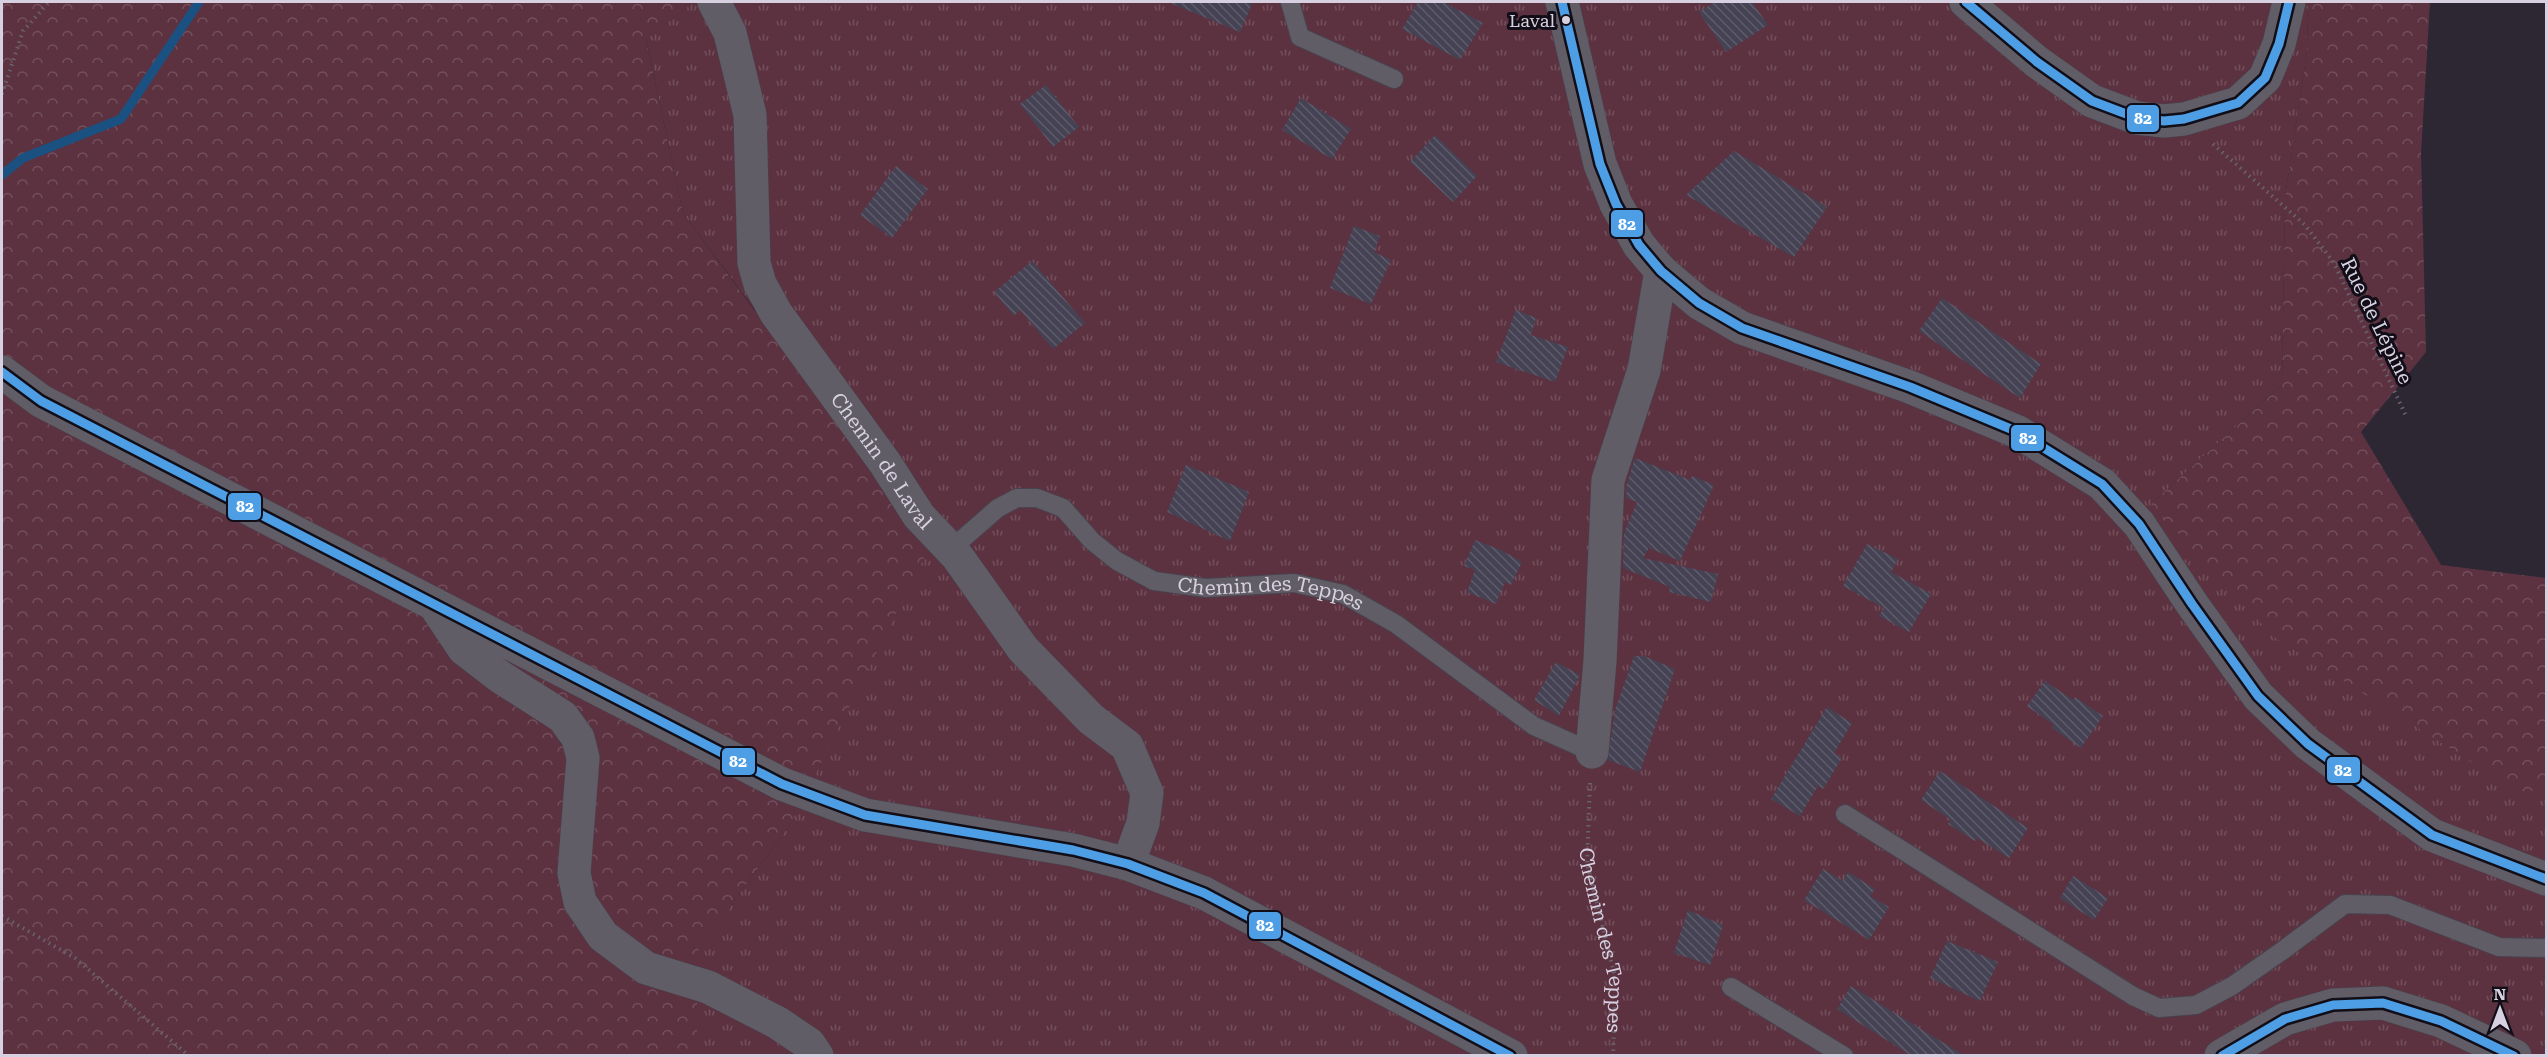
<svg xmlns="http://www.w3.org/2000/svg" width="2548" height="1057" viewBox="0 0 2548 1057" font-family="'Roboto Serif',serif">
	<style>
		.grass { fill: url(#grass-tufts) }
		.forest { fill: url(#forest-crowns) }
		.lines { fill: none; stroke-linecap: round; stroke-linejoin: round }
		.stream { stroke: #1a5180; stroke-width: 9 }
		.building { fill: url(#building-back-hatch) }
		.lane-casing { stroke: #48434e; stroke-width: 20 }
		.street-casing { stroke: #48434e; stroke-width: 34 }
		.secondary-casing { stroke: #48434e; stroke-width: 34 }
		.path { stroke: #68636c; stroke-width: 4; stroke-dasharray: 1.5 4.5; stroke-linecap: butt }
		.lane { stroke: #615d66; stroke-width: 18 }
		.street { stroke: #615d66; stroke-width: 33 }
		.secondary { stroke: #615d66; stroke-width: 33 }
		.bus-1-casing { stroke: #120e18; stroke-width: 14 }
		.bus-1 { stroke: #4d9ee5; stroke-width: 9 }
		.bus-dot { fill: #d7d0e0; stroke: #120e18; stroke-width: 2 }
		.labels { text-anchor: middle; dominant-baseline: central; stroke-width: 6; stroke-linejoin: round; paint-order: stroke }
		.bus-label { font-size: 18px; fill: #d7d0e0; stroke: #120e18; text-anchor: end }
		.street-label { font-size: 20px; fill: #d7d0e0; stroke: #120e18 }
		.line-badge { stroke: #120e18; stroke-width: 2 }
		.badge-label { font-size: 16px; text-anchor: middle; font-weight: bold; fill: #fff }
	</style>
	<defs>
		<pattern id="grass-tufts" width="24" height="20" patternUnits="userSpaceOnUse" patternTransform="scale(1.5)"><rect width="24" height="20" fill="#5c3241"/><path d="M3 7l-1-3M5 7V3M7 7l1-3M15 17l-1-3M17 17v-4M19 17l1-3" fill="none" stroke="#734f5c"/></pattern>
		<pattern id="forest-crowns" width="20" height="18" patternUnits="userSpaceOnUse" patternTransform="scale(1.5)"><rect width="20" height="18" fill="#5c3241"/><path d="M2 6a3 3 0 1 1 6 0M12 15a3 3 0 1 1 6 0" fill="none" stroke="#734f5c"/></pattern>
		<pattern id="building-back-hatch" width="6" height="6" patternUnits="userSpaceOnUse" patternTransform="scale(1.5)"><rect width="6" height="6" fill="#444253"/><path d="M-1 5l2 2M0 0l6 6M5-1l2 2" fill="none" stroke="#5e5c6b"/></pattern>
	</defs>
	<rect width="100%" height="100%" fill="#2d2734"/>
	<polygon class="grass" points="694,2 2308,2 2307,51 2285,197 2282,385 2151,504 2517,791 2546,791 2546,1055 697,1055 696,953 791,823 842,427 683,213 646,38"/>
	<g class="forest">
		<polygon points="2,2 694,2 646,39 683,213 929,548 791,823 697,952 697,1055 2,1056"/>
		<polygon points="2308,2 2430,2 2421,153 2426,352 2361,432 2441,565 2546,578 2546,791 2517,791 2274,637 2151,504 2282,385 2285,197 2307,51"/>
	</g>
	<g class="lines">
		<polyline class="stream" points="2,175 23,158 121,119 199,2"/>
	</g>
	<g class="building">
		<polygon points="1168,2 1253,2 1240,32"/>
		<polygon points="1418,2 1443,2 1483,23 1460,60 1402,29"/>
		<polygon points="1715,2 1752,2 1768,25 1726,52 1699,12"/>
		<polygon points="1046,85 1079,127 1053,147 1020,104"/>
		<polygon points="1301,98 1351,129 1332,159 1282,130"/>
		<polygon points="1435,135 1477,176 1453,202 1410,162"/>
		<polygon points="1734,151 1827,207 1794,257 1686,195"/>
		<polygon points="896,166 928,189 892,238 860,215"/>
		<polygon points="1354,226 1380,236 1374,252 1391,260 1371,304 1330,288"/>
		<polygon points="1032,261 1085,323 1053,349 1020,310 1014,316 994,292"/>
		<polygon points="1942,298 2041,364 2020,398 1919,331"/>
		<polygon points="1516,310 1536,318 1531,335 1568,347 1555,382 1496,362"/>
		<polygon points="1635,458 1690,480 1692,476 1714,485 1680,561 1649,548 1643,558 1718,574 1711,602 1669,592 1670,587 1623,568 1624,533 1637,502 1626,498 1627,483"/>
		<polygon points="1186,465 1249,492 1230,541 1167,512"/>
		<polygon points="1475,540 1501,550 1522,562 1511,585 1505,582 1496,604 1467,592 1475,570 1464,566"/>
		<polygon points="1867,544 1898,559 1891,572 1931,594 1909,632 1879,616 1884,608 1843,586"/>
		<polygon points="1634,656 1644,656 1675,669 1640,772 1608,760 1615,710"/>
		<polygon points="1556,662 1580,675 1559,716 1534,700"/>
		<polygon points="2045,681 2073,700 2075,697 2103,716 2081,748 2052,728 2054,725 2027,706"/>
		<polygon points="1827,707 1852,723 1834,753 1842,758 1823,789 1818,786 1800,816 1771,799"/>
		<polygon points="1940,771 2028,828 2009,858 1977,838 1975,841 1948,824 1951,820 1921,800"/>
		<polygon points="1823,869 1843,881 1848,872 1875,889 1870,896 1889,907 1869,940 1804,900"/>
		<polygon points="2073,876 2108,898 2094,920 2060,898"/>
		<polygon points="1688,910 1723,925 1710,965 1674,953"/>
		<polygon points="1947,941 1998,962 1980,1001 1930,978"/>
		<polygon points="1851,986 1921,1029 1965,1056 1912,1056 1837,1009"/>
	</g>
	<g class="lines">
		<defs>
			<g id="lane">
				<polyline points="1290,2 1300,37 1394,79"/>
				<path id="s2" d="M 951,549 L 998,508 L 1017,498 L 1037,498 L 1063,508 L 1092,541 L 1117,561 L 1154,581 L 1206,588 L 1294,583 L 1343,594 L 1396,624 L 1534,726 L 1592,752"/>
				<polyline points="1845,814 2133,996 2159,1008 2196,1005 2232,986 2282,951 2345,904 2390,905 2499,947 2546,948"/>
				<polyline points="1731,987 1844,1056"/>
			</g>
			<g id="street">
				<path id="s3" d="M 714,2 L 730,33 L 750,115 L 754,263 L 760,284 L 776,313 L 885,463 L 919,516 L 957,556 L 1023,649 L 1091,719 L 1127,746 L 1147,793 L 1143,823 L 1128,864"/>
				<polyline points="434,604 464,649 499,676 563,717 578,738 583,758 574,873 580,902 603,936 646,968 708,987 778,1023 809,1044 817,1056"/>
				<polyline points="1592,752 1600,661 1608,480 1644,370 1661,271"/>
			</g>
			<g id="secondary">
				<polyline points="1562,2 1600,164 1616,204 1639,245 1661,271 1699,303 1742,328 1910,387 2018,432 2102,484 2139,524 2192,604 2258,696 2308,744 2432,835 2546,879"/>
				<polyline points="1966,2 2037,62 2092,101 2137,118 2164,121 2184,119 2238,103 2265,78 2279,44 2289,2"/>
				<polyline points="2,372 41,401 782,784 865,815 1073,850 1128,864 1204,893 1511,1056"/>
				<polyline points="2221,1056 2285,1019 2333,1005 2383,1003 2441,1021 2515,1056"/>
			</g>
		</defs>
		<use href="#lane" class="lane-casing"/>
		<use href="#street" class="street-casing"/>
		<use href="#secondary" class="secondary-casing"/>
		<g class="path">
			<polyline points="2,94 23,31 49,2"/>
			<polyline points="2213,144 2305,225 2334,263 2407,418"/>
			<path id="s1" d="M 1590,783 L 1587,863 L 1616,981 L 1613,1056"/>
			<polyline points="2,916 75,958 189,1056"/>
		</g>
		<use href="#lane" class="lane"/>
		<use href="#street" class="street"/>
		<use href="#secondary" class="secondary"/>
		<defs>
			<g id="bus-1">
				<polyline points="1562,2 1600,164 1616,204 1639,245 1661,271 1699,303 1742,328 1910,387 2018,432 2102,484 2139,524 2192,604 2258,696 2308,744 2432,835 2546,879"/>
				<polyline points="1966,2 2037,62 2092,101 2137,118 2164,121 2184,119 2238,103 2265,78 2279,44 2289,2"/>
				<polyline points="2,372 41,401 782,784 865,815 1073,850 1128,864 1204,893 1510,1056"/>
				<polyline points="2222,1056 2285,1019 2333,1005 2383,1003 2441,1021 2514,1056"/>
			</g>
		</defs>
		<use href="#bus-1" class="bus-1-casing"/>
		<use href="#bus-1" class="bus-1"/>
	</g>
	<circle class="bus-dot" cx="1566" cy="20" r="5"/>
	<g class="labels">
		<g class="bus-label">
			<text x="1555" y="20">Laval</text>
		</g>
		<g class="street-label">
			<text transform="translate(2377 321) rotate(64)">Rue de Lépine</text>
			<text stroke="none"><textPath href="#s3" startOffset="504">Chemin de Laval</textPath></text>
			<text stroke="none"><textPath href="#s2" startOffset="368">Chemin des Teppes</textPath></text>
			<text stroke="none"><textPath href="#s1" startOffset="159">Chemin des Teppes</textPath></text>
		</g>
	</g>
	<g class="line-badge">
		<rect x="2126" y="104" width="34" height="29" rx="6" fill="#4d9ee5"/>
		<rect x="1610" y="209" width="34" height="29" rx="6" fill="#4d9ee5"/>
		<rect x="2010" y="424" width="35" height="28" rx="6" fill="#4d9ee5"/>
		<rect x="227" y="492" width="35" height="29" rx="6" fill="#4d9ee5"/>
		<rect x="721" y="747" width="35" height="29" rx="6" fill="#4d9ee5"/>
		<rect x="2326" y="756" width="35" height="28" rx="6" fill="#4d9ee5"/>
		<rect x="1248" y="911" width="34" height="29" rx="6" fill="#4d9ee5"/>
	</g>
	<g class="badge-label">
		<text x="2143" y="124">82</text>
		<text x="1627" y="230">82</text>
		<text x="2028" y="444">82</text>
		<text x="245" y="512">82</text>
		<text x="738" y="767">82</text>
		<text x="2343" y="776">82</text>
		<text x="1265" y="931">82</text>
	</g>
	<rect width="2548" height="1057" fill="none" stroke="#d7d0e0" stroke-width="6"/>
	<g transform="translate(2500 1009)" stroke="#120e18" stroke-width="4.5" paint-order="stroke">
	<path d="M0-4.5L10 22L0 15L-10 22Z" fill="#d7d0e0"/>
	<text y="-9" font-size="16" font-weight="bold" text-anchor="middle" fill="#d7d0e0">N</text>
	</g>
</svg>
